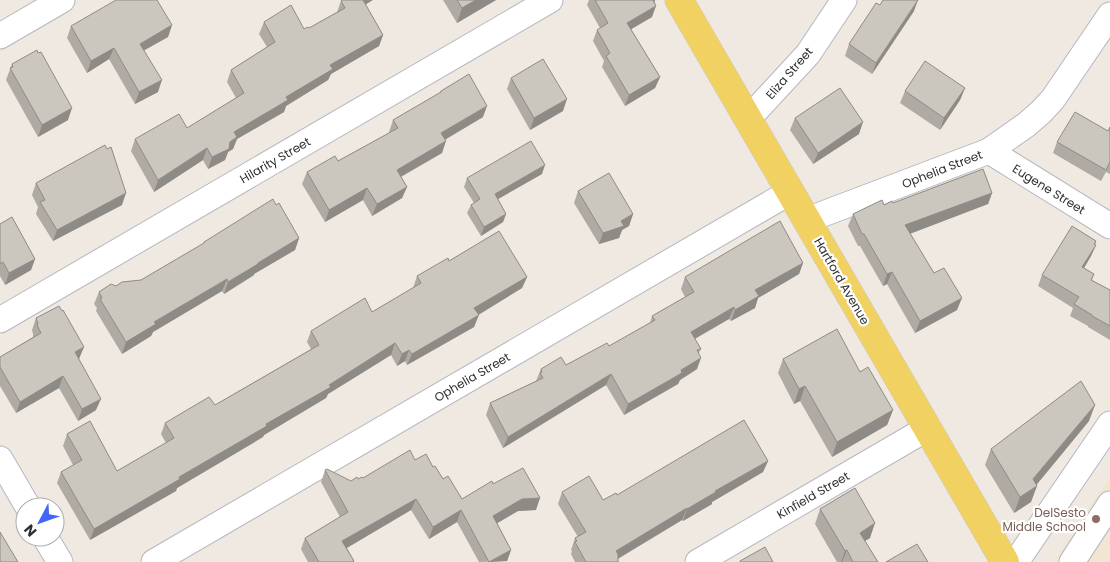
<svg xmlns="http://www.w3.org/2000/svg" width="1110" height="562" viewBox="0 0 1110 562" font-family="Poppins,sans-serif">
	<style>
		.education { fill: #f0e6d1 }
		.lines { fill: none; stroke-linecap: round; stroke-linejoin: round }
		.minor-casing { stroke: #b4b7c1; stroke-width: 27 }
		.major-casing { stroke: #c9c9c9; stroke-width: 29 }
		.minor { stroke: #fff; stroke-width: 25 }
		.major { stroke: #f2d163; stroke-width: 28 }
		.wall { fill: #afaba4 }
		.shaded-wall { fill: #8e8b86 }
		.building { fill: #cbc7bf; stroke: #8e8b86 }
		.education-dot { fill: #8d6e63; stroke: #fff; stroke-width: 2 }
		.labels { text-anchor: middle; dominant-baseline: central; stroke-width: 4.5; stroke-linejoin: round; paint-order: stroke }
		.street-label { font-size: 12px; fill: #2e2e2e; stroke: #fff }
		.education-label { font-size: 12px; fill: #785e54; stroke: #fff; text-anchor: end }
	</style>
	<rect width="100%" height="100%" fill="#efe9e1"/>
	<polygon class="education" points="1110,477 1110,562 1054,562"/>
	<g class="lines">
		<defs>
			<g id="minor">
				<polyline points="0,36 62,0"/>
				<polyline points="748,119 808,54 844,0"/>
				<polyline points="989,151 1110,226"/>
				<polyline points="807,220 989,151 1026,125 1041,112 1053,99 1110,15"/>
				<polyline points="0,320 550,0"/>
				<polyline points="0,459 28,507"/>
				<polyline points="45,537 60,562"/>
				<polyline points="154,562 790,192"/>
				<polyline points="698,562 928,428"/>
				<polyline points="1016,562 1110,424"/>
				<polyline points="1072,562 1110,504"/>
			</g>
			<polyline id="major" points="679,0 1005,562"/>
		</defs>
		<use href="#minor" class="minor-casing"/>
		<use href="#major" class="major-casing"/>
		<use href="#minor" class="minor"/>
		<use href="#major" class="major"/>
	</g>
	<g class="wall">
		<polygon points="443,0 496,0 457,23"/>
		<polygon points="589,0 655,0 652,17 631,29 660,77 655,88 625,106 602,67 604,61 593,41 597,30 600,28 587,5"/>
		<polygon points="341,1 366,5 383,35 379,46 331,74 328,80 286,106 284,112 237,139 233,149 228,152 225,160 208,169 203,160 154,192 131,151 135,139 187,128 236,98 227,82 231,70 267,47 259,34 264,22 304,29 309,28 337,12"/>
		<polygon points="880,5 914,11 872,74 845,56 849,44"/>
		<polygon points="172,25 168,37 144,50 158,92 135,104 109,59 87,73 67,38 71,26"/>
		<polygon points="12,64 68,120 38,137 6,80"/>
		<polygon points="511,78 563,111 530,130 507,89"/>
		<polygon points="965,88 960,100 940,130 900,103 905,91"/>
		<polygon points="441,91 483,117 445,140 442,153 401,177 407,187 402,198 372,216 363,200 325,222 302,184 307,172 338,161 389,133 389,132 393,120 440,93"/>
		<polygon points="795,118 859,134 813,164 790,130"/>
		<polygon points="1110,127 1110,174 1106,172 1101,181 1053,153 1057,142 1108,131"/>
		<polygon points="542,174 498,199 506,214 503,222 481,236 467,213 471,205 474,203 464,187 467,178"/>
		<polygon points="36,183 122,205 53,241 36,214 38,207 32,195"/>
		<polygon points="578,191 633,214 629,226 622,230 619,238 599,244 574,203"/>
		<polygon points="992,193 988,204 910,234 934,273 957,310 915,333 887,284 883,286 860,246 858,246 848,226 853,214 893,203"/>
		<polygon points="276,205 299,238 295,250 254,274 254,275 224,294 222,291 153,332 151,336 122,354 96,311 97,308 94,304 99,292 116,286 141,280 203,244 204,242"/>
		<polygon points="0,224 35,259 31,270 5,285 0,276"/>
		<polygon points="1096,241 1095,245 1096,245 1091,256 1084,268 1094,274 1092,280 1110,290 1110,340 1088,327 1088,326 1070,316 1073,308 1038,286 1042,275"/>
		<polygon points="449,261 527,277 522,288 478,315 474,327 407,365 405,361 397,366 391,355 328,394 326,398 264,435 263,437 177,488 176,491 90,540 57,483 61,472 73,465 63,446 67,434 117,471 166,443 161,434 165,423 215,405 311,349 307,342 311,331 372,312 413,288 417,276"/>
		<polygon points="803,263 799,274 758,298 755,308 731,321 729,319 695,339 701,349 699,353 697,369 680,380 678,384 624,415 606,385 503,448 486,415 490,403 536,381 541,369 566,365 609,346 650,323 652,316 685,297 681,289 685,277"/>
		<polygon points="36,318 79,359 96,410 78,421 59,388 16,413 0,386 0,357 33,337 33,334 32,330"/>
		<polygon points="783,359 860,372 893,410 887,425 832,457 800,401 794,404 778,373"/>
		<polygon points="1089,421 1037,484 1031,502 1014,513 985,465 991,449"/>
		<polygon points="415,460 433,467 462,499 493,484 536,510 518,511 497,523 511,550 507,561 479,562 457,522 429,539 411,510 347,548 354,561 354,562 308,562 301,549 305,538 340,517 321,482 325,470 351,481 363,478"/>
		<polygon points="768,461 763,472 712,502 712,504 683,521 682,520 618,559 618,562 575,562 571,554 572,551 571,550 575,538 578,537 558,504 562,492 603,500"/>
		<polygon points="820,509 870,538 865,541 878,562 837,562 815,524"/>
	</g>
	<g class="shaded-wall">
		<polygon points="361,0 373,0 357,10"/>
		<polygon points="476,0 496,0 457,23 462,8"/>
		<polygon points="652,0 655,0 652,8 656,6 652,17 623,34 627,23"/>
		<polygon points="918,0 914,11 872,74 876,63"/>
		<polygon points="172,25 168,37 136,55 140,44"/>
		<polygon points="383,35 379,46 331,74 328,80 286,106 284,112 237,139 233,149 228,152 225,160 208,169 212,157 234,132 286,97 330,65"/>
		<polygon points="114,48 109,59 87,73 91,61"/>
		<polygon points="660,77 655,88 625,106 629,95"/>
		<polygon points="162,80 158,92 135,104 139,92"/>
		<polygon points="965,88 960,100 940,130 944,118"/>
		<polygon points="567,99 563,111 530,130 534,118"/>
		<polygon points="487,106 483,117 437,144 441,133"/>
		<polygon points="72,108 68,120 38,137 42,125"/>
		<polygon points="863,122 859,134 813,164 818,153"/>
		<polygon points="446,141 442,153 393,181 397,170"/>
		<polygon points="207,148 203,160 154,192 158,180"/>
		<polygon points="545,165 542,174 491,203 495,194"/>
		<polygon points="407,187 402,198 372,216 377,204"/>
		<polygon points="367,188 363,200 325,222 329,210"/>
		<polygon points="126,193 122,205 53,241 57,230"/>
		<polygon points="992,193 988,204 901,237 905,225"/>
		<polygon points="506,214 503,222 481,236 484,227"/>
		<polygon points="633,214 629,226 622,230 619,238 599,244 603,233"/>
		<polygon points="299,238 295,250 254,274 254,275 224,294 228,282 258,263"/>
		<polygon points="1096,241 1093,249 1096,245 1091,256 1078,278 1082,267"/>
		<polygon points="35,259 31,270 5,285 9,273"/>
		<polygon points="803,263 799,274 758,298 755,308 731,321 735,310 755,290"/>
		<polygon points="892,272 887,284 883,286 887,274"/>
		<polygon points="527,277 522,288 470,320 474,308"/>
		<polygon points="227,279 222,291 153,332 151,336 122,354 126,342 154,322"/>
		<polygon points="962,298 957,310 915,333 920,321"/>
		<polygon points="734,307 729,319 687,343 691,332"/>
		<polygon points="479,315 474,327 407,365 412,354"/>
		<polygon points="395,343 391,355 328,394 326,398 264,435 263,437 177,488 176,491 90,540 94,529 266,424"/>
		<polygon points="84,347 79,359 71,364 75,352"/>
		<polygon points="409,350 405,361 397,366 402,354"/>
		<polygon points="701,358 697,369 680,380 678,384 624,415 628,404"/>
		<polygon points="611,374 606,385 503,448 508,437"/>
		<polygon points="63,376 59,388 16,413 20,402"/>
		<polygon points="805,386 800,401 794,404 799,389"/>
		<polygon points="101,399 96,410 78,421 82,409"/>
		<polygon points="1095,405 1089,421 1033,489 1037,486 1031,502 1014,513 1020,497 1033,479"/>
		<polygon points="893,410 887,425 832,457 837,442"/>
		<polygon points="768,461 763,472 712,502 712,504 683,521 687,509 715,491"/>
		<polygon points="540,498 536,510 518,511 489,528 493,516 522,499"/>
		<polygon points="416,499 411,510 338,553 342,541"/>
		<polygon points="687,508 682,520 612,562 616,551"/>
		<polygon points="461,510 457,522 429,539 433,527"/>
		<polygon points="875,523 870,538 854,547 860,533"/>
		<polygon points="511,550 507,561 489,562"/>
		<polygon points="847,550 842,562 841,562 845,551"/>
	</g>
	<g class="building">
		<polygon points="116,0 157,0 172,25 140,44 162,80 139,92 114,48 91,61 71,26"/>
		<polygon points="342,0 363,0 383,35 330,65 333,69 286,97 288,100 234,132 237,137 230,142 229,149 212,157 207,148 158,180 135,139 179,114 187,128 244,93 231,70 275,42 264,22 291,5 304,29 308,27 309,28 345,8 341,1"/>
		<polygon points="457,0 476,0 462,8"/>
		<polygon points="595,0 653,0 656,6 627,23 660,77 629,95 606,56 610,53 597,30 608,23"/>
		<polygon points="883,0 918,0 876,63 849,44 876,3 880,5"/>
		<polygon points="37,50 38,53 41,52 72,108 42,125 10,68 13,67 12,64"/>
		<polygon points="543,59 567,99 534,118 511,78"/>
		<polygon points="925,61 965,88 944,118 905,91"/>
		<polygon points="469,74 487,106 441,133 446,141 397,170 407,187 377,204 367,188 329,210 307,172 335,156 338,161 398,128 393,120 441,92 441,91"/>
		<polygon points="840,88 863,122 818,153 795,118"/>
		<polygon points="1075,112 1108,131 1110,127 1110,162 1106,170 1057,142"/>
		<polygon points="531,141 545,165 495,194 506,214 484,227 471,205 480,199 467,178"/>
		<polygon points="105,145 107,149 111,147 126,193 57,230 40,202 45,200 36,183"/>
		<polygon points="983,169 992,193 905,225 934,273 944,268 962,298 920,321 892,272 887,274 864,234 862,234 853,214 882,200 884,205 892,201 893,203"/>
		<polygon points="609,173 633,214 621,221 624,226 603,233 578,191"/>
		<polygon points="273,199 276,205 279,203 299,238 258,263 258,264 228,282 227,279 154,322 156,324 126,342 100,299 102,298 99,292 111,284 116,286 122,282 141,280 204,243 204,242"/>
		<polygon points="12,217 35,259 9,273 3,262 0,264 0,224"/>
		<polygon points="780,221 803,263 755,290 759,296 735,310 734,307 691,332 701,349 697,350 701,358 681,370 682,373 628,404 611,374 508,437 490,403 543,378 540,373 542,372 541,369 561,357 566,365 607,343 609,346 655,320 652,316 694,292 685,277"/>
		<polygon points="1072,226 1096,241 1094,244 1096,245 1082,267 1094,274 1091,280 1110,290 1110,326 1092,316 1092,315 1074,304 1079,297 1042,275"/>
		<polygon points="499,231 527,277 474,308 479,315 412,354 409,350 402,354 395,343 329,385 331,387 266,424 267,426 179,477 180,479 94,529 61,472 82,460 67,434 90,421 117,471 174,438 165,423 209,397 215,405 319,345 311,331 365,298 372,312 421,283 417,276 448,258 449,261"/>
		<polygon points="59,306 62,311 63,310 84,347 75,352 101,399 82,409 63,376 20,402 0,367 0,357 41,333 37,325 38,324 36,318"/>
		<polygon points="837,329 860,372 868,367 893,410 837,442 805,386 799,389 783,359"/>
		<polygon points="1081,381 1095,405 1033,479 1037,486 1020,497 991,449"/>
		<polygon points="744,420 768,461 715,491 716,492 687,509 687,508 616,551 618,554 618,562 586,562 575,542 577,541 575,538 586,532 562,492 589,476 603,500 616,493 617,495"/>
		<polygon points="410,450 415,460 426,454 433,467 435,466 443,479 448,476 462,499 492,481 493,484 523,468 540,498 522,499 493,516 511,550 489,562 461,510 433,527 416,499 342,541 354,561 352,562 319,562 305,538 348,512 325,470 327,469 351,481 357,477 358,479 362,477 363,478"/>
		<polygon points="855,488 875,523 860,533 878,562 853,562 847,550 845,551 820,509"/>
		<polygon points="0,532 18,562 0,562"/>
		<polygon points="917,544 928,562 886,562"/>
		<polygon points="765,547 773,562 740,562 740,561"/>
	</g>
	<circle class="education-dot" cx="1096" cy="519" r="5"/>
	<g class="labels">
		<g class="street-label">
			<text transform="translate(789 73) rotate(-49)">Eliza Street</text>
			<text transform="translate(275 160) rotate(-30)">Hilarity Street</text>
			<text transform="translate(942 169) rotate(-21)">Ophelia Street</text>
			<text transform="translate(1049 189) rotate(32)">Eugene Street</text>
			<text transform="translate(842 281) rotate(60)">Hartford Avenue</text>
			<text transform="translate(472 377) rotate(-30)">Ophelia Street</text>
			<text transform="translate(813 495) rotate(-30)">Kinfield Street</text>
		</g>
		<g class="education-label">
			<text x="1086" y="512">DelSesto<tspan x="1086" dy="14">Middle School</tspan></text>
		</g>
	</g>
	<g transform="translate(40 522) rotate(229)"><circle r="24" fill="#ffffff" stroke="#ababab"/>
	<path d="M0-4L9 19L0 12L-9 19Z" fill="#4264fb"/>
	<text y="-8" font-size="14" font-weight="bold" text-anchor="middle" fill="#2e2e2e">N</text>
	</g>
</svg>
